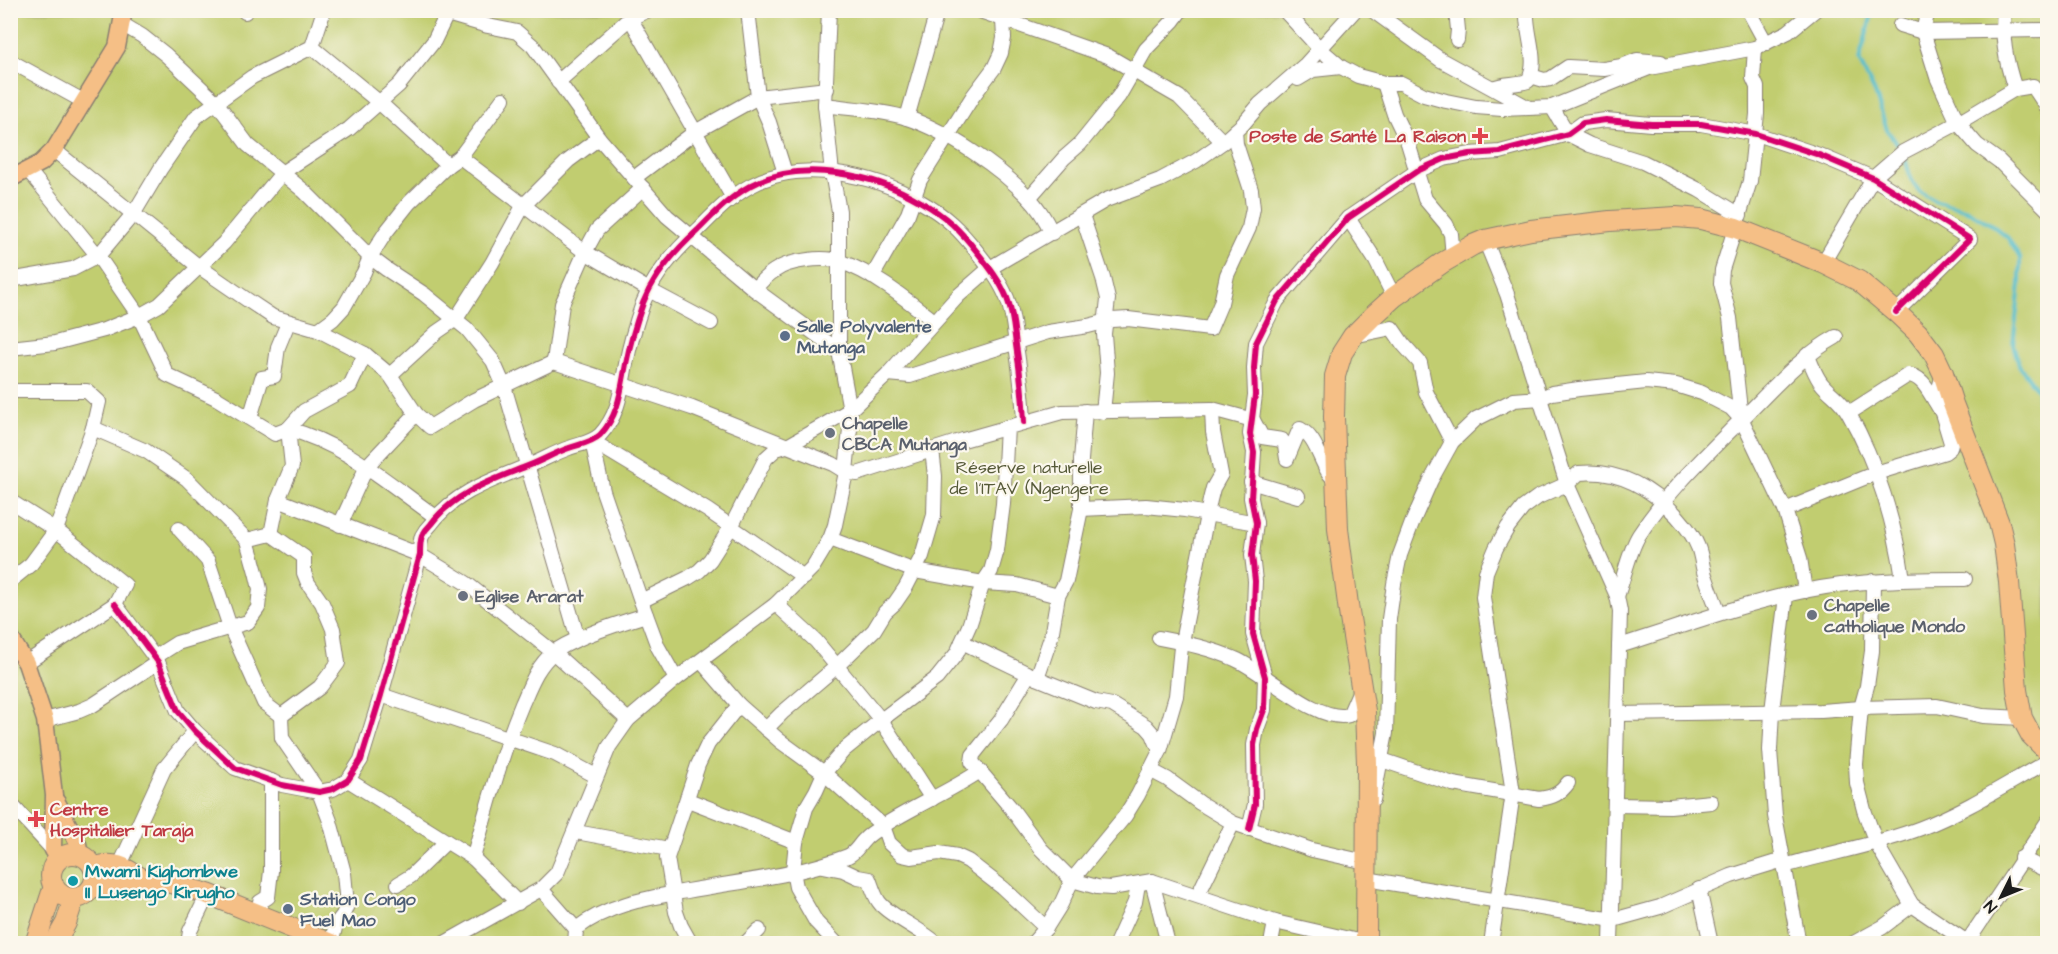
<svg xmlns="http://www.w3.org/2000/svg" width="2058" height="954" viewBox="0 0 2058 954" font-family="'Architects Daughter',sans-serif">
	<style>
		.green { fill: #c1cd6f; stroke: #6e7446; stroke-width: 1.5 }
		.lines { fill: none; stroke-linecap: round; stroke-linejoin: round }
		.stream { stroke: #50bcca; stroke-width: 4 }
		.minor-casing { stroke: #887e70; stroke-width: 16 }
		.major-casing { stroke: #887e70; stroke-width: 19 }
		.highway-casing { stroke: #887e70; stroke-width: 22 }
		.minor { stroke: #fff; stroke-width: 14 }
		.major { stroke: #f5bf86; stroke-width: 16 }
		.highway { stroke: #f5bf86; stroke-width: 20 }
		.cycleway-casing { stroke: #fbf7ec; stroke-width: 10 }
		.cycleway { stroke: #d6006c; stroke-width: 6 }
		.health-dot { fill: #e0444e; stroke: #fbf7ec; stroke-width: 2 }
		.service-dot { fill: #5c6f8a; stroke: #fbf7ec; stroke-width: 2 }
		.worship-dot { fill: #6b7280; stroke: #fbf7ec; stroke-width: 2 }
		.culture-dot { fill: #0f9aa8; stroke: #fbf7ec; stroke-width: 2 }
		.labels { text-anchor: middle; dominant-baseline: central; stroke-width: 4.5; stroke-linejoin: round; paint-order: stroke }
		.health-label { font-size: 18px; font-weight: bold; fill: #be3a42; stroke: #fbf7ec; text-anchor: end }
		.service-label { font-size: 18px; font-weight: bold; fill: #4e5e75; stroke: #fbf7ec; text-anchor: start }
		.worship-label { font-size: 18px; font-weight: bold; fill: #5b616d; stroke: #fbf7ec; text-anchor: start }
		.park-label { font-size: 18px; fill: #565a39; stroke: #fbf7ec }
		.culture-label { font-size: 18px; font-weight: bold; fill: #0d838f; stroke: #fbf7ec; text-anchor: start }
	</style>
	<rect width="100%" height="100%" fill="#fbf7ec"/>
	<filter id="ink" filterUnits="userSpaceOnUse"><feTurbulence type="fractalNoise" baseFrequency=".0167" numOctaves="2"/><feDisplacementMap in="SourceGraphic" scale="12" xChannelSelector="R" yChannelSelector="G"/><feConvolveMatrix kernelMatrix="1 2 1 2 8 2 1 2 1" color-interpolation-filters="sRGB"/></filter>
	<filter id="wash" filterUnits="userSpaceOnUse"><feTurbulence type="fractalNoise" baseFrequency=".008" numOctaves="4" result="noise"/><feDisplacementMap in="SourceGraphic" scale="24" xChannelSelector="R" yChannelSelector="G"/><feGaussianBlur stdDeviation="1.35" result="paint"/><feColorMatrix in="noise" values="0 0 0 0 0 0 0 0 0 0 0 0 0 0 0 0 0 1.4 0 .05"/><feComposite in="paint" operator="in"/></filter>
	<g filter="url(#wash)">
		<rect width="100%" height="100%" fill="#f5dfc5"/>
		<polygon class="green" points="10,11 2047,11 2047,943 11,943"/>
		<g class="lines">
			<path class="stream" d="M 1873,10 L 1859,61 L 1875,93 L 1887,130 L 1903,152 L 1911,179 L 1919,191 L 1934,200 L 1967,210 L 1992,225 L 2008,238 L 2020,258 L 2020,284 L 2013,344 L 2019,365 L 2039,392 C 2036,405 2038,415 2048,424"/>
		</g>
	</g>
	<g filter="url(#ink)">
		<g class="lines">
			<defs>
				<g id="minor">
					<polyline points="748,10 758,97 769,122 785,173"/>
					<polyline points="977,10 1108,56 1179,97 1223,142"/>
					<polyline points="1284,10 1319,48 1341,67 1358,76 1384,83 1401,83 1424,95 1446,101 1476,107 1502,109 1552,107 1649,68 1755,48 1788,32 1815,10"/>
					<polyline points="1372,10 1441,60 1527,107"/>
					<polyline points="1456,10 1458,30 1457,40"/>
					<polyline points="1748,10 1766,43"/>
					<polyline points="1928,10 1923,32 1937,77 1958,123 1977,145 1999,161 2048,210"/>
					<path d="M 2004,10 C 2001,38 2006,63 2015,89"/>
					<polyline points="245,12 245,10"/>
					<polyline points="630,18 733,198"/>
					<polyline points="122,24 142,36 166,55 216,102 248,145 304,191 370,257 386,269 424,294 467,329 493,361 504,386 578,639"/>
					<polyline points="1900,25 1923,32 2048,30"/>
					<polyline points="312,47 380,103 448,165"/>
					<polyline points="10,61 83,101"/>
					<polyline points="1531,76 1544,80 1550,79 1568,67 1604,69 1622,66 1637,60 1661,62"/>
					<polyline points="1298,79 1313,70 1341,67"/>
					<polyline points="558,82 630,18 649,10"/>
					<polyline points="1384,83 1394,114 1408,143 1425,199 1446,224 1451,234 1453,257"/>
					<path d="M 1493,88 C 1503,83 1516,85 1528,81 C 1540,61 1525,33 1527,10"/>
					<path d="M 825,105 C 852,109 881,110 907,118 C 947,131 1001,168 1029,198 C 1039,208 1046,220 1052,233"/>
					<polyline points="1552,107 1568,134 1590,145 1643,162 1699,190 1740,215"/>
					<polyline points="907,118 935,19 934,10"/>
					<polyline points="54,150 198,266 246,299 273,317 318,330 333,319 344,307 364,272 370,257 386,232 409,203 448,165 460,157 503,99"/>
					<polyline points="460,157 585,252 649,290 711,323"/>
					<polyline points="28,170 98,256 139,316 167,375 216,398 275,434 288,429 304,411 350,386 365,354"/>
					<polyline points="634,178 695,132 758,97 827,89"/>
					<polyline points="1029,198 1064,158 1080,144 1119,96 1146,49 1173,21 1181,10"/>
					<polyline points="1082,215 1103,278 1108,299 1104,334 1107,373 1103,412"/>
					<polyline points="1348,218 1376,261 1394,297"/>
					<polyline points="1485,240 1507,294 1567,484 1617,596 1620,611 1611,944"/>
					<polyline points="1823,263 1873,178 1903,152 1958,123 2015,89 2033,86 2048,109"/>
					<polyline points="872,277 908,214 920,180 973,96 994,68 1001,53 1004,38 1003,20"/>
					<polyline points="10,280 73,269 98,256 134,213 161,168 196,117 252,77 312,47 324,10"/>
					<path d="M 754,289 C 760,283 766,276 774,271 C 789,260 824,256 841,262 C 874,273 907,300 934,321"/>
					<polyline points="318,330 365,354 390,375 416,414 430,427 474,400 554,362 562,304 585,252 597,230 643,188"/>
					<polyline points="1353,336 1392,328 1403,344 1420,363 1426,392 1452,442"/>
					<polyline points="10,348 55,343 104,330 139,316 159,305 224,243 283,172 349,129 399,85 434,41 447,14 488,26 517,32 533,46 599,138 667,216 754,289 839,351"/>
					<path d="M 1807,355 C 1812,364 1815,376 1822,384 C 1832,396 1840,398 1849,414 C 1877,463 1895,523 1903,579"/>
					<path d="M 554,362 L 692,408 L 833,464 L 846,472 L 857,474 L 963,440 L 1062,412 L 1212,409 L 1253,420 L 1262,437 L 1282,440 L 1285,445 L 1287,459 L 1298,433 L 1300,429 C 1315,437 1319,457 1327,470 C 1329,475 1333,478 1337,482"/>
					<polyline points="888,374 910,376 1048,332 1088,326 1112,320 1128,319 1210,329 1221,303 1227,275 1249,228 1253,208 1251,190 1236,144 1235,131"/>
					<polyline points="390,375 437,332 456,319 492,263 523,206 568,161 599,138"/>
					<polyline points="10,391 87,391 99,402 93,428 56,530 31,564 10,581"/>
					<path d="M 1849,413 L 1908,375 C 1922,376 1928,390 1935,401"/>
					<polyline points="250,418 262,378 274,376 278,347 288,323"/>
					<polyline points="1741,419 1730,318 1721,283 1722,270 1750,181 1757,114 1757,87 1753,78 1755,48"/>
					<polyline points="93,428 146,451 187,479 247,540 256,572 260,589 258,608 248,622 177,643 155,657"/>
					<path d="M 288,429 C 345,444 388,483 436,517"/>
					<polyline points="592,441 603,491 641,601 658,647 676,679"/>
					<polyline points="592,441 707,510 804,577"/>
					<polyline points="1251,482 1298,496"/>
					<polyline points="278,500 420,555 466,583 553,652 628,720"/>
					<polyline points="10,501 56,530 125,585 115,604 26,663"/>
					<polyline points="1081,509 1146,506 1185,510 1256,523"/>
					<polyline points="1785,510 1876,473 1945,452 1950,448 1951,443 1942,413 1935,401 1943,375"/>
					<polyline points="340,525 367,466 416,414"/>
					<polyline points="179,529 208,561 230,627 264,703 281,716"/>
					<polyline points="271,534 278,500 292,466 288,429"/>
					<polyline points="830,539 915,571 983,583 1017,585 1058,596"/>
					<polyline points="247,540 271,534 304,557 304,573 308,583 322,603 333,629 338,663 320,687 281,716"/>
					<polyline points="1873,581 1872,651 1867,686 1861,708 1856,764 1857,783 1864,810 1876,843 1912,905 1970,944"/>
					<path d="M 1617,596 C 1624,578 1629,551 1639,535 C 1666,493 1704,457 1740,421 C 1771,391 1798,358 1836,337"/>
					<polyline points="1786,596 1772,711 1770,750 1775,816 1799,944"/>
					<polyline points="641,601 688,578 699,571 710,560 731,527 766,458 776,449 789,445 850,410 888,374 958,296 990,268 1106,200 1160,180 1196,161 1223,142 1243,124 1260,104 1306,64 1355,10"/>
					<path d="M 115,604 L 158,662 L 178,711 L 195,731 L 235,768 L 282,785 L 319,792 L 333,789 L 348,780 L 361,760 L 381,695 L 420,555 C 420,549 420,541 422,536 C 424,532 428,527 431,524 C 454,493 490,481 525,467 C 540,462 554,453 569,448 C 580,444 591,443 600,435 C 619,415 621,390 626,364 C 630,343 636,323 643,303 C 654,275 676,250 698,230 C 714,214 730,197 750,186 C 800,158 874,174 921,202 C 946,216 960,230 978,253 C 989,267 1000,281 1007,298 C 1013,313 1014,329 1016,345 C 1020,371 1023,396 1024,422"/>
					<polyline points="776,604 816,641 881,720 932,799"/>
					<path d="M 1159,638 C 1185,643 1210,648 1235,659 C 1264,671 1318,724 1349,715 L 1360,690"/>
					<polyline points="962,642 1037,678 1096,702 1112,705 1146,726 1153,734 1160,751"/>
					<path d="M 1619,646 C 1680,627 1741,604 1804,591 C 1857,580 1911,579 1965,579"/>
					<polyline points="701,661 739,705 780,741 824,773 883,826 889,843 902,855 911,857 939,853 957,856 968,861 1003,888 1046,928"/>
					<polyline points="1029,674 1001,720 973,755 972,762 1011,808 1041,849 1072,880 1097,887 1111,888 1152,881 1275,922 1371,944"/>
					<polyline points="1037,678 1051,637 1058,596 1066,581 1081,509 1081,460 1085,411"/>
					<polyline points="381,695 555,754 596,776"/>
					<polyline points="1618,714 1821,711 1861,708 1937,706 1983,716 2022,718"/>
					<polyline points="281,716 282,738 319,792 330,821 344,873 347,905 343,915 336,924 331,944"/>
					<polyline points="45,720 79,711 93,705 158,662"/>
					<polyline points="766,729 782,713 836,667 874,630 885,612 895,603 906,587 922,556 934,515 935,476 932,450"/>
					<path d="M 1382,760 L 1453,784 L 1539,799 C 1553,797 1560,794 1568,783"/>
					<polyline points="1150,770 1167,779 1200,803 1233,823 1312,850 1366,862"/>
					<polyline points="348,780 473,858 518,903"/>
					<polyline points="688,800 796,842"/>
					<polyline points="1373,800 1386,733 1389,619 1394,584 1400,555 1412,523 1431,480 1452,442 1476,419 1514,400 1541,398 1552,393 1579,389 1646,382 1676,385 1702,393 1731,408 1742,420 1785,510 1800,558 1805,591"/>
					<polyline points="10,803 53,850"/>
					<polyline points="1616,805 1670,806 1711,802"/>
					<polyline points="1249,829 1255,804 1254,745 1257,729 1264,710 1265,677 1253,634 1255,581 1252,555 1256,523 1251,498 1254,452 1250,434 1255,395 1254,368 1256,343 1277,301 1348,218 1417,171 1444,159 1470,154 1500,152 1568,134 1583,123 1606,120 1651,124 1701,124 1756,134 1819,155 1873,178 1970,239 1896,312"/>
					<polyline points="576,832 669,849"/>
					<path d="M 473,858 C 488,806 501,754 522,704 C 530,686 537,666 553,653 C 571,638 623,622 646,615"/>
					<polyline points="2021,858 2048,871"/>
					<polyline points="120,865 164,769 195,731"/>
					<path d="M 823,866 L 843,870 L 858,877 L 869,879 C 872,886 874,895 879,902 C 888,915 923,930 937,944"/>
					<path d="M 1784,866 C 1829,853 1877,845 1921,828 C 1965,811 2007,784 2048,761"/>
					<polyline points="1366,879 1613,920 1660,907 1731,876 1783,860"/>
					<polyline points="1152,881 1168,944"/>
					<polyline points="398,884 411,876 446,842"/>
					<polyline points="541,889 576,929 575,944"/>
					<polyline points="1699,889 1711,944"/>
					<polyline points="1198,895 1233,823"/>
					<polyline points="261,917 260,902 268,897 271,871 271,781"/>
					<path d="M 576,929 C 608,904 648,898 687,891 C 741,881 797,876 848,856 C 856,852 858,846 864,840 C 869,834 876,830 883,826 C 914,806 949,792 980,771"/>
					<polyline points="188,944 190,931 208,894"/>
					<polyline points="443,944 541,889 557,873 609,747 628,720 676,679 776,604 813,567 830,539 835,525 846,472 850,429 850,410 839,351 839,211 832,173 825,105 829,10"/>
					<polyline points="691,944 681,926 676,912 667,858 698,765 708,744 739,705"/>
					<polyline points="745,944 759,930"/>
					<polyline points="837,944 816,922 796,887 793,871 796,842 806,808 816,791 824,773 844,750 881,720 937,678 957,653 969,626 983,583 991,571 997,550 1003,504 1007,427"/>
					<polyline points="1032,944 1046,928 1061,904 1072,880 1125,816 1138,795 1160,751 1176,696 1181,647 1210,500 1213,488 1221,474 1213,432 1212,409"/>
					<polyline points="1116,944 1135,902 1138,884"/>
					<polyline points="1271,944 1275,922"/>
					<path d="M 1491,944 L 1513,793 L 1483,597 L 1486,572 L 1496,548 L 1508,527 L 1523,508 L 1538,497 L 1567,484 L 1579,473 C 1619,469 1651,488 1677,516 C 1685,525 1694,536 1698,547 C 1702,557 1702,568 1706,578 C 1710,590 1715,602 1719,613"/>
					<polyline points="1852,944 1883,927 1912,905"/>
					<polyline points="1966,944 2048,821"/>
				</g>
				<g id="major">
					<polyline points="10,179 41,163 54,150 117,47 124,10"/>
					<polyline points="10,637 26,663 45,720 54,795 53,850 59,859"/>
					<polyline points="57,802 78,844 80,855"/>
				</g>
				<g id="highway">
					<circle cx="73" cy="876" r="22"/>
					<path d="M 94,868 C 115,859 128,870 146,881"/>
					<polyline points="93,887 113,890 146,881 167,882 208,894 331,944"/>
					<polyline points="35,944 54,886"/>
					<polyline points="54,944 66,923 74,898"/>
					<polyline points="1366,944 1367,763 1365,711 1349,612 1338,529 1334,417 1335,376 1342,353 1353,336 1373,316 1394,297 1442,263 1473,245 1485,240 1531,230 1610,221 1676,217 1701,219 1736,228 1823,263 1859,281 1896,312 1918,333 1934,354 1943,373 1953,404 1999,523 2004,544 2009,582 2017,690 2022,718 2031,735 2048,752"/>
				</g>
			</defs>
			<use href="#minor" class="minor-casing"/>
			<use href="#major" class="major-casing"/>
			<use href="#highway" class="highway-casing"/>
			<use href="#minor" class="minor"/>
			<use href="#major" class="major"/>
			<use href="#highway" class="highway"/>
			<defs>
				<g id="cycleway">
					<path d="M 115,604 L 158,662 L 178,711 L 195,731 L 235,768 L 282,785 L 319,792 L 333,789 L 348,780 L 361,760 L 381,695 L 420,555 C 420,549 420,541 422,536 C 424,532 428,527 431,524 C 454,493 490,481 525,467 C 540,462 554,453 569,448 C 580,444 591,443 600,435 C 619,415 621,390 626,364 C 630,343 636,323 643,303 C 654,275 676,250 698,230 C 714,214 730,197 750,186 C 800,158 874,174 921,202 C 946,216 960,230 978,253 C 989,267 1000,281 1007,298 C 1013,313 1014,329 1016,345 C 1020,371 1023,396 1024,422"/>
					<polyline points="1249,829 1255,804 1254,745 1257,729 1264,710 1265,677 1253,634 1255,581 1252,555 1256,523 1251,498 1254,452 1250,434 1255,395 1254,368 1256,343 1277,301 1348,218 1417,171 1444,159 1470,154 1500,152 1568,134 1583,123 1606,120 1651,124 1701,124 1756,134 1819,155 1873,178 1970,239 1896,312"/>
				</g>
			</defs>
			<use href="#cycleway" class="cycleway-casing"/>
			<use href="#cycleway" class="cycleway"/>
		</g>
	</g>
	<g class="health-dot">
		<path d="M1477 127h6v6h6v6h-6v6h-6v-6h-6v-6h6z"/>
		<path d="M33 810h6v6h6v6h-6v6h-6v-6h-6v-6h6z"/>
	</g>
	<g class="service-dot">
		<circle cx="785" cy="336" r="6"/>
		<circle cx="288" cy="909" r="6"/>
	</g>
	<g class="worship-dot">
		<circle cx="830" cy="433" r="6"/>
		<circle cx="463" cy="596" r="6"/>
		<circle cx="1812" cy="615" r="6"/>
	</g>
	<circle class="culture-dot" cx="73" cy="881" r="6"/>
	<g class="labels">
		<g class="health-label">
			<text x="1466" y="136">Poste de Santé La Raison</text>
			<text x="50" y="809" text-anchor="start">Centre<tspan x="50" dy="21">Hospitalier Taraja</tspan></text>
		</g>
		<g class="service-label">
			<text x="797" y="326">Salle Polyvalente<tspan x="797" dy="21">Mutanga</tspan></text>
			<text x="300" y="899">Station Congo<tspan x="300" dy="21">Fuel Mao</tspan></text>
		</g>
		<g class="worship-label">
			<text x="842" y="423">Chapelle<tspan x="842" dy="21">CBCA Mutanga</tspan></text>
			<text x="475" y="596">Eglise Ararat</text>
			<text x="1824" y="605">Chapelle<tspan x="1824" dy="21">catholique Mondo</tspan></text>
		</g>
		<g class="park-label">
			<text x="1029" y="467">Réserve naturelle<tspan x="1029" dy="21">de l'ITAV (Ngengere</tspan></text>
		</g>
		<g class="culture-label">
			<text x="85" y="871">Mwami Kighombwe<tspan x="85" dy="21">II Lusengo Kirugho</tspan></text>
		</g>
	</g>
	<rect width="2058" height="954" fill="none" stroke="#fbf7ec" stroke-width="36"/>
	<g transform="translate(2001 897) rotate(227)" stroke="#fbf7ec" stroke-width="4.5" paint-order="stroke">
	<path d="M0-4.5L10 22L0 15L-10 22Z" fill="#1c1c1c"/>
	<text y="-9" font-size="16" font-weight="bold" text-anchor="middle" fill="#1c1c1c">N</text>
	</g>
</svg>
